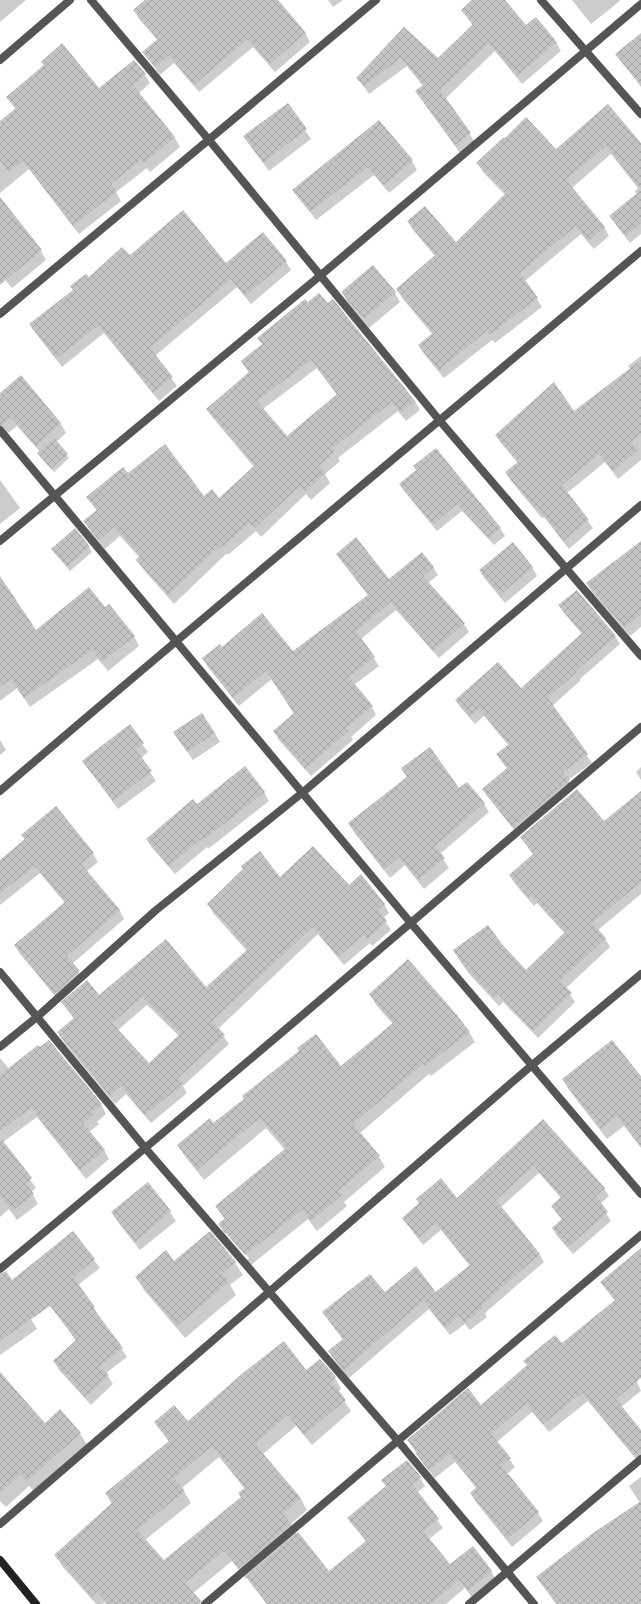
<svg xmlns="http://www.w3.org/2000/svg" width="641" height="1604" viewBox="0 0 641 1604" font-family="'Archivo Narrow',sans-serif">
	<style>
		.shadow { fill: #0003; fill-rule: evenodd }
		.building { fill: url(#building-cross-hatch); fill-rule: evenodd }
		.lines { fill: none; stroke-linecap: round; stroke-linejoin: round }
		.street { stroke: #555; stroke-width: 8 }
		.secondary { stroke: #222; stroke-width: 8 }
	</style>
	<defs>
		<pattern id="building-cross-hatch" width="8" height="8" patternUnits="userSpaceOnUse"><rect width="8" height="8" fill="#c4c4c4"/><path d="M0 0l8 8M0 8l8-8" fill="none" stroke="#a7a7a7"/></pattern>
	</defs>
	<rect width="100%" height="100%" fill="#fff"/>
	<g class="shadow">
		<polygon points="0,0 26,0 0,22"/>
		<polygon points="147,0 276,0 305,33 310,42 275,72 253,47 199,92 174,63 160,75 144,53 158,41 139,19 135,11"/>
		<polygon points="328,0 343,0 333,7"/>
		<polygon points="474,0 504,0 526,27 556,42 561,51 522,84 495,51 445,99 475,142 460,153 422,100 417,91 423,86 407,66 369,94 358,78 404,28 438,59 473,26 462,10"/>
		<polygon points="572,0 619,0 620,1 591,24"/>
		<polygon points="641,34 641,87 617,54"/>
		<polygon points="134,61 145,75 150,83 138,94 175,138 180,147 150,172 147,168 116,192 121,201 79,234 29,169 0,193 0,122 16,110 7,97 44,66 42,62 99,89"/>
		<polygon points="287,104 311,139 269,171 244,136"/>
		<polygon points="608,106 641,145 641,234 630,243 616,225 611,216 637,195 635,191 638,188 611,154 572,188 604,227 609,236 594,249 581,234 525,281 542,307 495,343 492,340 444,378 424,354 419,346 433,335 402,298 397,289 435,256 413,230 408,221 456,244 505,195 483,172 478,163 556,150"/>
		<polygon points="379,121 412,161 417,170 389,193 374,175 316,220 294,190"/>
		<polygon points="0,197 41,251 46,260 12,288 0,274"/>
		<polygon points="130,257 226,264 286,262 291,270 251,304 237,287 155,356 177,386 159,401 104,333 62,367 30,325 89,279"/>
		<polygon points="342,292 395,293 400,302 369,328 347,301"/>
		<path d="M 332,300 L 415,401 L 420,410 L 406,421 L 398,411 L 338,458 L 340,461 L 325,474 L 330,483 L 311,500 L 306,494 L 261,537 L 256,531 L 228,555 L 227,553 L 174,604 L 143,569 L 137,560 L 140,558 L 120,536 L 105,549 L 90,531 L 84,521 L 97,511 L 88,498 L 128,474 L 204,497 L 219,500 L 254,467 L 213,418 L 207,409 L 249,373 L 242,361 L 263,345 L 259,338 L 307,303 L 327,305 ZM 317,368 L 337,395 L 287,437 L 263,409 Z"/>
		<polygon points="641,356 641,460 618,479 605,462 567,493 593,528 569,549 544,517 542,518 511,481 506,473 518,463 501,443 496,435 574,412 630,369 628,366"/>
		<polygon points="21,376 61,424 66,433 56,442 69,458 54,472 41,457 40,452 17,426 7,434 1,435 0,439 0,394"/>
		<polygon points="417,470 500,528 505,536 494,545 462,511 437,531 404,491 400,484"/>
		<polygon points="0,480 20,508 0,524"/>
		<polygon points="75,530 92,552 70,571 52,549"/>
		<polygon points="641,542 641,627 630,636 592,592 587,583"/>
		<polygon points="337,554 389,580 433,567 438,575 428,583 464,624 469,632 439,658 396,610 361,639 379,666 354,685 372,707 376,715 351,737 353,740 311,776 279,740 274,731 294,714 272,679 239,706 208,667 203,659 222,648 293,652 369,596"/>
		<polygon points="532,567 537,576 505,603 485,579 480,570"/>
		<polygon points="559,605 615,636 620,644 580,679 581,680 552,706 592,763 568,780 573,789 518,835 488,797 483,789 508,769 502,762 509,746 484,716 475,724 461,708 456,700 521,690 582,634 564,613"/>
		<polygon points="105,609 134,636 139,646 108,671 98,659 30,707 17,688 0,701 0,611 36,631"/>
		<polygon points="129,726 148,752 141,758 156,781 118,809 83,761"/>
		<polygon points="215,733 220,742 193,760 180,741"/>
		<polygon points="0,740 6,750 0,755"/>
		<polygon points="641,767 641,780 636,772"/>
		<polygon points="402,769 459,790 484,804 489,812 440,854 449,868 424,889 405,865 390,878 354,832 349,824 407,777"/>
		<polygon points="264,792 269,801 208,849 207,847 175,874 152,848 147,839 197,806"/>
		<polygon points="641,792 641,894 598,930 605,938 610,947 566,988 575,1002 538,1038 503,1002 499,1006 469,974 454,951 501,944 526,972 565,934 537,903 534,906 515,884 510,876 534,855 521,837 604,823"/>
		<polygon points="56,808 93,854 98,862 87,871 120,911 124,919 72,964 84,980 60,1002 20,954 15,945 65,903 40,873 0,905 0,861 25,840 22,835"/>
		<path d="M 280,879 L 349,886 L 384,904 L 389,913 L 383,918 L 391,930 L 372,946 L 370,943 L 344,965 L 318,934 L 218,1029 L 229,1044 L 183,1086 L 187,1093 L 151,1123 L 126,1094 L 115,1104 L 63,1041 L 58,1033 L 74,1019 L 63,1003 L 99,996 L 206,988 L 247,951 L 213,913 L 209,904 ZM 147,1005 L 179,1036 L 149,1064 L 118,1030 Z"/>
		<polygon points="370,994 469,1032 475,1042 431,1076 429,1074 360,1133 379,1157 385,1167 344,1202 347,1206 317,1231 308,1219 251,1265 225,1235 224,1233 247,1260 249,1258 227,1233 224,1233 219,1224 225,1220 216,1206 285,1150 266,1128 204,1180 184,1155 178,1145 213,1124 341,1068 393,1024 376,1005"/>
		<polygon points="0,1058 9,1069 101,1104 106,1114 97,1122 99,1124 89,1132 104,1150 109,1159 86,1179 37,1117 3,1142 36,1188 31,1192 38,1204 17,1220 9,1209 0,1217"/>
		<polygon points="641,1078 641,1148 624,1126 607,1139 569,1090 563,1080"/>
		<polygon points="543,1121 604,1188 609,1196 600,1204 611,1221 573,1254 557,1236 553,1228 562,1220 552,1206 561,1198 539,1173 501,1207 539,1254 544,1262 485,1313 487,1317 470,1330 465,1324 450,1335 429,1309 349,1378 334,1360 329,1352 343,1340 324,1312 384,1293 434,1291 436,1294 470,1266 441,1230 423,1245 403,1218 457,1200"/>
		<polygon points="147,1183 170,1212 176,1221 140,1250 117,1221 112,1212"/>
		<polygon points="73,1232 100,1268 78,1285 127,1357 106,1373 113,1384 91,1405 59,1370 54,1361 76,1341 65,1324"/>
		<polygon points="210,1233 235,1263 243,1275 230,1285 236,1295 185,1338 144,1290 136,1277 174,1262"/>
		<polygon points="641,1257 641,1349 622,1364 637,1382 641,1391 621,1407 641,1431 641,1465 588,1401 549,1432 532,1412 497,1442 515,1467 507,1474 538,1513 543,1521 512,1547 476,1502 471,1493 477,1489 455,1462 435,1478 422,1462 408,1440 481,1406 528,1366 525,1361 562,1345 615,1301 602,1282"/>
		<polygon points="0,1283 31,1319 37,1329 0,1355"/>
		<path d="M 306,1372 L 335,1378 L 341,1389 L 338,1392 L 351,1411 L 312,1445 L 296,1426 L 263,1454 L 301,1499 L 307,1510 L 291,1524 L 297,1535 L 329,1573 L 366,1542 L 349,1518 L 387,1487 L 383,1481 L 407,1462 L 420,1478 L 425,1486 L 417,1493 L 443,1528 L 429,1539 L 450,1565 L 491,1571 L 496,1580 L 473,1599 L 465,1588 L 446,1604 L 267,1604 L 247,1578 L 246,1579 L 232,1561 L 192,1594 L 200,1604 L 106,1604 L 104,1602 L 103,1604 L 96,1604 L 62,1566 L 56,1555 L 112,1504 L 106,1494 L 169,1442 L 155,1422 L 188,1422 ZM 219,1457 L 245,1489 L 242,1498 L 164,1561 L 145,1540 L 191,1503 L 182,1488 Z"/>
		<polygon points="0,1385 45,1424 60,1410 80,1434 88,1446 35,1493 29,1486 6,1507 0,1501"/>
		<polygon points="641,1477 641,1604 556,1604 537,1577 640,1503 629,1486"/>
	</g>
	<g class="building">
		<polygon points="145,0 278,0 306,33 270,64 248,39 194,85 169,55 155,67 142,52 158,39 133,10"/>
		<polygon points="472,0 505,0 526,25 536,17 557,42 517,76 489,43 440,90 471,133 455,145 415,91 423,85 401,58 364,86 356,78 404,27 438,58 473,24 461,10"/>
		<polygon points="641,33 641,86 615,54"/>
		<polygon points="62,43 99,88 134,60 146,74 133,85 175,137 144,163 141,160 111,184 117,191 73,226 23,161 9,172 0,161 0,121 16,108 6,97 44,65 41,62"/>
		<polygon points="288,103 307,129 263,163 243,136"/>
		<polygon points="608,104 641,143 641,190 606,146 566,180 605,227 588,241 576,226 520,273 538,298 489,335 487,331 439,370 418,345 433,333 396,289 435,255 407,221 425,206 456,242 506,193 476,163 504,137 505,138 526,117 556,149"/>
		<polygon points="379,120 413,160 384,185 368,167 310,212 292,190"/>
		<polygon points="641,190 641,223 626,236 609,216"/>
		<polygon points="0,197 42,250 0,285"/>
		<polygon points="183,210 226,263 263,232 287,261 245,296 231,279 150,348 173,377 153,393 99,325 56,359 29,324 73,290 70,286 86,274 89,277 122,247 130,255"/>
		<polygon points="373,265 396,292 364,319 341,292"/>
		<path d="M 319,293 L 328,303 L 333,299 L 415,401 L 400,413 L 392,402 L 333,448 L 335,451 L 319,466 L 326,473 L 305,492 L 300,486 L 255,528 L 250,523 L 222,547 L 221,545 L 168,595 L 136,560 L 140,556 L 114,527 L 99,540 L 83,521 L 97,510 L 86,497 L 123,467 L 128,473 L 165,444 L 204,496 L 212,489 L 219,498 L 255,465 L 206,409 L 249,372 L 241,361 L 262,344 L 257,338 L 305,299 L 308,302 ZM 311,360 L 337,394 L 287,436 L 257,401 Z"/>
		<polygon points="641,360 641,434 631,442 638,450 613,471 599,454 562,485 589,520 563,541 539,509 537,511 505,472 518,462 495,435 554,382 574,411"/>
		<polygon points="21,375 61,423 36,446 11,417 2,425 0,425 0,393"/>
		<polygon points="54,438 68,454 51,469 37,453"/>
		<polygon points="436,448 501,528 489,538 457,504 433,525 399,484 416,470 413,466"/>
		<polygon points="75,528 90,547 67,567 51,549"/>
		<polygon points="356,537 389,579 422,552 434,567 423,576 465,623 433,651 391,602 356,631 375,657 349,677 373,706 346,728 349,731 305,769 273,731 294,713 266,671 233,698 202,658 220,644 222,647 262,613 293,651 368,595 336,554"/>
		<polygon points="641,541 641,614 625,628 586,583"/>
		<polygon points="513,542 533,567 500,595 479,570"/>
		<polygon points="0,576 36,630 89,587 105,607 109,604 135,636 102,662 92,650 24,698 11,679 0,687"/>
		<polygon points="577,590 616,636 576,671 577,672 548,698 588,754 563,772 570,780 513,828 482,789 507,768 496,754 509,744 479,709 470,717 455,700 498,662 521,688 582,633 558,605"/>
		<polygon points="202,713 215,733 187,752 173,732"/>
		<polygon points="130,724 144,743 136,750 152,771 113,801 82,761"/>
		<polygon points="430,747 459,788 467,782 485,803 435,846 445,858 418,880 399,857 384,870 348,823 407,777 401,768"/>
		<polygon points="245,766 265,792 202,841 201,839 169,866 146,839 193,799 197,804"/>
		<polygon points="577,789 604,821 641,791 641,882 592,923 606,938 560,981 572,993 533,1031 498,994 494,998 463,965 453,950 488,925 502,944 526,970 565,932 531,896 529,898 509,875 533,854 520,837"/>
		<polygon points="56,806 94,853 81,864 120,910 67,956 80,971 54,994 14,945 65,902 35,866 0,893 0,860 25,839 21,835"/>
		<path d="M 313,846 L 349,885 L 361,874 L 385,904 L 378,909 L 387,921 L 367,939 L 364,935 L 338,957 L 313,927 L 212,1021 L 225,1035 L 178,1078 L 183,1084 L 145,1115 L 121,1086 L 110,1096 L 57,1032 L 74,1018 L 61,1002 L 87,980 L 99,995 L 166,939 L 206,987 L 248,949 L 231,932 L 232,930 L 207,904 L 243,869 L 241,866 L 260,851 L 280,877 ZM 142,997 L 180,1034 L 149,1063 L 112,1023 Z"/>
		<polygon points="408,959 456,1014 470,1032 425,1066 423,1064 353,1124 380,1156 338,1191 342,1195 311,1221 302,1210 245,1255 218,1224 225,1218 215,1206 286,1148 260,1118 197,1170 177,1145 210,1118 213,1123 244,1099 242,1096 299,1051 297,1048 316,1034 341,1066 393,1023 369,994"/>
		<polygon points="49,1040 102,1104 93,1112 94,1114 83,1123 105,1150 80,1170 31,1108 0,1131 0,1075 38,1045 40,1047"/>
		<polygon points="612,1040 641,1076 641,1146 617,1116 601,1129 562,1079"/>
		<polygon points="543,1119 605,1188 596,1196 608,1212 568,1247 552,1228 562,1219 551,1206 561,1197 534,1166 496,1200 540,1254 481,1306 483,1308 465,1323 459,1316 445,1328 424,1301 470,1265 436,1223 418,1238 402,1218 419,1203 416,1199 441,1178 457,1198"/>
		<polygon points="0,1137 32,1178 26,1184 34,1194 12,1211 0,1196"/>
		<polygon points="148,1182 171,1211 135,1242 111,1212"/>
		<polygon points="73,1231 95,1259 73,1277 95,1307 93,1308 123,1348 100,1366 109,1375 85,1397 53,1361 76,1340 50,1306 0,1341 0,1274 6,1271 12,1280"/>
		<polygon points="210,1231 236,1262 222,1273 229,1282 177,1326 135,1277 166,1250 174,1261"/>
		<polygon points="641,1248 641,1378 616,1399 641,1430 641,1454 635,1457 582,1393 543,1424 526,1404 491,1434 511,1458 501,1465 539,1512 507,1539 470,1493 477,1487 449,1454 429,1470 415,1453 417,1452 407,1440 468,1388 481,1405 527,1365 523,1361 555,1335 562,1343 615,1300 600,1282"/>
		<polygon points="416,1266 435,1291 344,1370 328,1351 343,1339 322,1312 370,1274 385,1292"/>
		<path d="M 284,1341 L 306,1370 L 320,1359 L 336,1377 L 331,1381 L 346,1400 L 304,1435 L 288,1415 L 255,1444 L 301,1498 L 283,1514 L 291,1524 L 239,1568 L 224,1551 L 185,1583 L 201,1601 L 200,1604 L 108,1604 L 97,1592 L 92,1597 L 54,1555 L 113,1502 L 105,1493 L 169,1441 L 154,1422 L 174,1405 L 188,1421 L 243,1373 ZM 212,1446 L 245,1488 L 238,1493 L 241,1497 L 164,1560 L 137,1530 L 185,1491 L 174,1478 Z"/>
		<polygon points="0,1372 45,1423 60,1409 81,1433 27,1481 21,1474 0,1493"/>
		<polygon points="407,1460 421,1477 412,1484 439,1519 423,1531 450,1564 473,1546 492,1571 468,1591 459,1580 431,1604 267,1604 246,1577 298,1532 329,1571 366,1541 347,1518 386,1486 381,1480"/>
		<polygon points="641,1501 641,1604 557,1604 536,1577 593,1533"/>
	</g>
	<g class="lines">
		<g class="street">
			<polyline points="91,0 209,140 440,421 641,656"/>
			<polyline points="541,0 641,114"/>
			<polyline points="0,60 70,0"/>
			<polyline points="0,314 376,0"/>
			<polyline points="0,430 410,922 641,1194"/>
			<polyline points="0,541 321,275 641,4"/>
			<path d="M 0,791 C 212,609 428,431 641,251"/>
			<polyline points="0,972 146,1149 398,1441 534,1604"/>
			<polyline points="0,1047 37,1017 155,911 302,793 641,505"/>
			<path d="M 0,1269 C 216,1091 427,908 641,727"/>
			<polyline points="0,1524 531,1066 641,974"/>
			<polyline points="205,1604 641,1235"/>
			<polyline points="469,1604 641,1459"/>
		</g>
		<polyline class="secondary" points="0,1560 36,1604"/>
	</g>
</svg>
